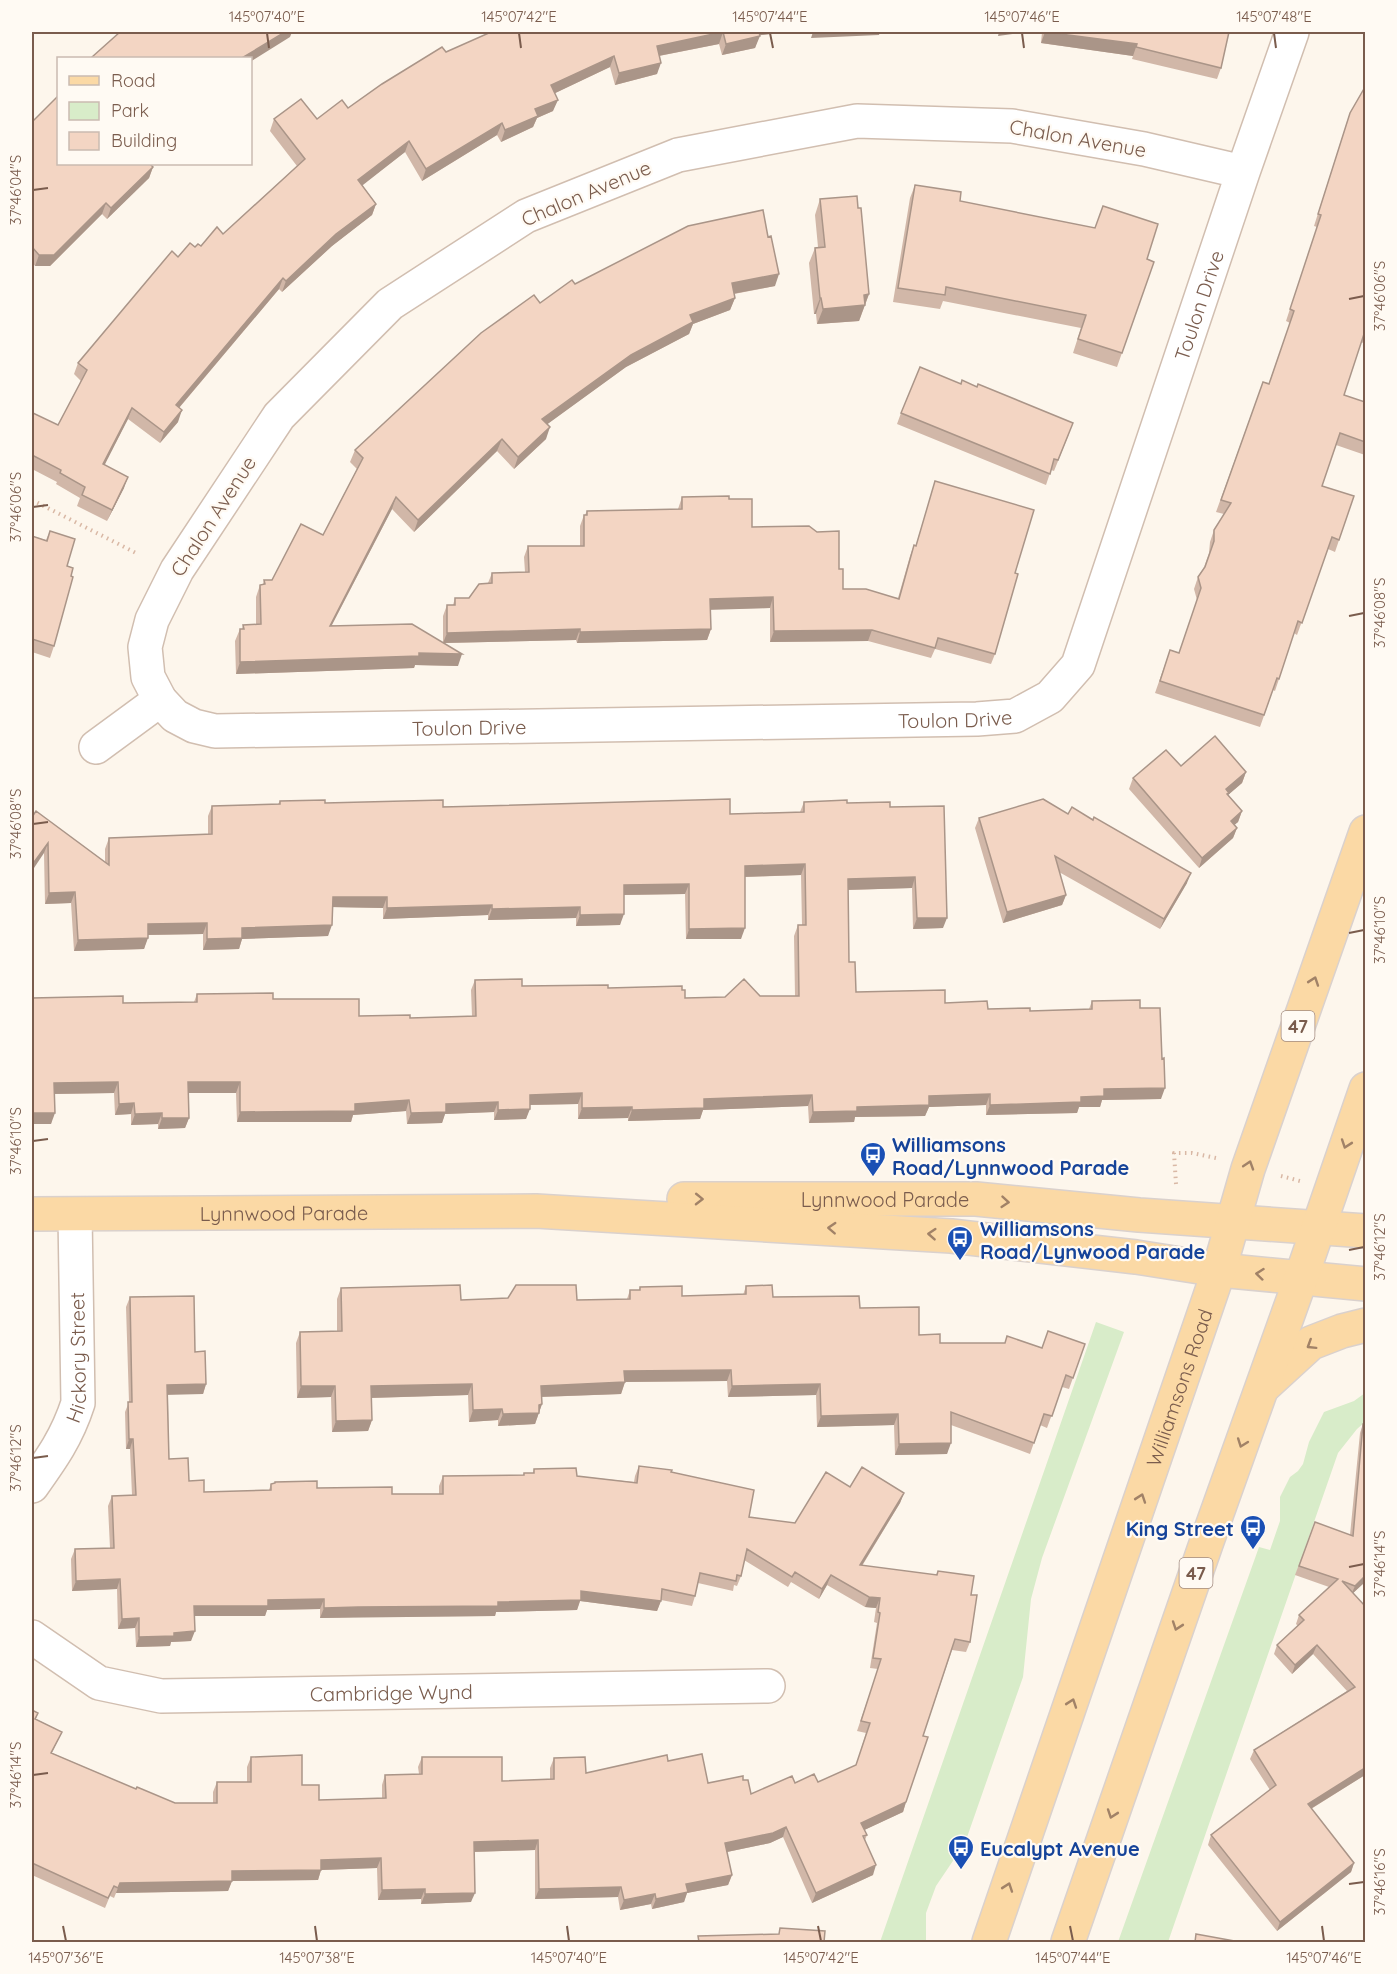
<svg xmlns="http://www.w3.org/2000/svg" width="1397" height="1974" viewBox="0 0 1397 1974" font-family="Quicksand,sans-serif">
	<style>
		.green { fill: #d8ecc9 }
		.lines { fill: none; stroke-linecap: round; stroke-linejoin: round }
		.minor-casing { stroke: #d1beb0; stroke-width: 36 }
		.major-casing { stroke: #dad1cd; stroke-width: 36 }
		.path { stroke: #d9b8a5; stroke-width: 4; stroke-dasharray: 1.5 4.5; stroke-linecap: butt }
		.minor { stroke: #fff; stroke-width: 33 }
		.major { stroke: #fbd9a5; stroke-width: 33 }
		.wall { fill: #d1b7a8 }
		.shaded-wall { fill: #aa9588 }
		.building { fill: #f3d5c3; stroke: #aa9588; stroke-width: 1.5 }
		.oneway { stroke: #a18267 }
		.ticks { fill: none; stroke: #7a5c4d; stroke-width: 2 }
		.labels { text-anchor: middle; dominant-baseline: central; stroke-width: 4.5; stroke-linejoin: round; paint-order: stroke }
		.shield { fill: #fffaf3; stroke: #a28b7f; stroke-width: 1.5 }
		.shield-label { font-size: 18px; font-weight: bold; fill: #7a5c4d }
		.street-label { font-size: 20px; fill: #7a5c4d; stroke: #fffaf3 }
		.transit-label { font-size: 20px; font-weight: bold; fill: #164399; stroke: #fffaf3; text-anchor: start }
		.neatline { fill: none; stroke: #7a5c4d; stroke-width: 2 }
		.ticks-label { font-size: 15px; text-anchor: middle; fill: #7a5c4d }
	</style>
	<rect width="100%" height="100%" fill="#fdf6ec"/>
	<g class="green">
		<polygon points="1096,1322 1124,1332 1042,1558 1031,1599 1023,1677 965,1843 936,1886 926,1913 926,1942 880,1942"/>
		<polygon points="1365,1393 1365,1422 1357,1429 1338,1453 1168,1942 1118,1942 1259,1547 1270,1550 1280,1521 1280,1497 1290,1477 1298,1471 1303,1464 1309,1442 1324,1412 1354,1401"/>
	</g>
	<g class="lines">
		<defs>
			<g id="minor">
				<path id="s1" d="M 1243,172 L 1144,149 L 1012,126 L 857,121 L 678,155 L 526,216 L 390,304 L 279,416 L 177,570 L 152,620 L 145,647 L 148,677 L 160,700 L 175,716 L 194,726 L 215,731 L 977,719 L 1015,716 L 1050,697 L 1078,665 L 1243,172 L 1292,32"/>
				<polyline points="96,747 160,700"/>
				<path id="s2" d="M 32,1486 C 52,1458 67,1437 78,1403 L 75,1215"/>
				<path id="s3" d="M 32,1637 L 99,1683 L 161,1696 L 768,1686"/>
			</g>
			<g id="major">
				<path id="s4" d="M 684,1199 L 976,1199 L 1139,1215 L 1366,1231"/>
				<path id="s5" d="M 32,1214 L 536,1211 L 951,1236 L 1136,1257 L 1219,1270 L 1366,1284"/>
				<polyline points="1264,1386 1311,1343 1342,1331 1366,1325"/>
				<path id="s6" d="M 989,1942 L 1219,1270 L 1248,1169 L 1366,832"/>
				<polyline points="1068,1942 1207,1541 1301,1278 1366,1089"/>
			</g>
		</defs>
		<use href="#minor" class="minor-casing"/>
		<use href="#major" class="major-casing"/>
		<g class="path">
			<polyline points="32,500 138,554"/>
			<polyline points="1281,1176 1300,1181"/>
			<polyline points="1176,1184 1174,1153 1192,1153 1216,1158"/>
		</g>
		<use href="#minor" class="minor"/>
		<use href="#major" class="major"/>
	</g>
	<g class="wall">
		<polygon points="491,32 789,32 759,35 755,48 722,55 719,44 659,56 657,74 615,85 610,67 555,93 553,111 537,118 533,127 501,142 497,135 422,181 405,152 362,185 376,204 372,215 332,246 282,292 279,289 179,408 178,422 160,443 128,419 104,465 124,488 107,521 77,506 80,498 56,484 57,482 32,469 32,415 58,425 81,381 74,374 78,363 178,257 195,247 201,246 223,234 297,166 270,131 274,119 317,119 348,108 446,52"/>
		<polygon points="1042,32 1229,32 1221,68 1217,79 1132,59 1133,56 1041,43"/>
		<polygon points="1365,87 1365,344 1361,342 1344,395 1365,402 1365,455 1336,445 1322,486 1354,496 1335,552 1328,549 1297,635 1294,633 1279,679 1275,691 1273,690 1260,727 1155,693 1170,650 1179,653 1197,600 1194,589 1198,577 1204,567 1209,553 1210,542 1214,530 1224,514 1216,512 1263,382 1269,383 1290,323 1286,321 1317,227 1314,226 1346,125 1350,113"/>
		<polygon points="32,122 153,167 149,178 107,219 102,214 50,266 35,266 32,262"/>
		<polygon points="915,185 960,201 1154,262 1117,367 1073,353 1081,328 943,301 940,309 893,302 910,198"/>
		<polygon points="820,199 869,294 859,321 817,324 816,314 814,314 809,263 815,248 818,247 815,215"/>
		<polygon points="575,284 775,286 734,294 735,298 730,310 693,324 689,334 626,367 547,424 546,439 514,469 497,451 414,532 392,509 332,625 443,643 443,616 447,605 453,605 455,598 469,598 488,583 492,573 525,572 524,557 528,546 580,546 580,526 584,515 585,515 587,511 678,509 682,497 729,499 752,527 839,569 843,589 898,598 910,556 914,545 916,545 935,481 1015,573 995,654 991,664 935,649 931,658 868,641 770,642 770,608 710,609 711,629 707,640 577,643 576,640 445,643 458,666 415,665 414,668 236,674 235,641 240,629 242,629 243,625 256,624 256,597 260,585 263,584 264,580 272,580 323,535 357,469 350,462 355,450 540,303"/>
		<polygon points="901,413 1069,434 1054,471 1051,470 1046,485 897,424"/>
		<polygon points="50,531 67,566 54,646 50,658 32,652 32,536 46,540"/>
		<polygon points="1181,766 1246,772 1242,783 1228,795 1242,811 1238,822 1234,825 1237,828 1233,838 1199,868 1129,789 1133,778"/>
		<polygon points="280,801 325,803 730,814 800,812 804,802 847,803 890,807 943,928 913,929 912,888 848,890 849,962 856,992 945,1003 988,1009 1030,1011 1089,1009 1092,1001 1140,1008 1161,1099 1102,1100 1100,1107 1079,1107 1077,1113 986,1115 986,1105 929,1107 925,1116 855,1117 854,1122 809,1123 808,1106 703,1110 700,1119 628,1121 628,1118 578,1119 578,1104 530,1105 526,1119 494,1120 494,1112 445,1114 442,1123 407,1124 406,1111 353,1115 351,1122 237,1122 236,1093 188,1093 189,1118 185,1128 158,1129 158,1124 131,1125 131,1114 115,1115 114,1093 55,1094 51,1124 32,1124 123,1003 194,1002 197,994 273,999 359,1016 410,1018 472,1016 471,990 475,980 522,986 682,990 685,998 795,996 794,936 798,925 802,925 801,875 745,877 741,939 686,939 685,894 624,895 620,925 576,926 576,918 488,920 488,915 383,919 383,908 333,907 328,936 242,939 239,949 203,950 203,934 148,935 144,949 74,951 71,903 45,904 44,853 32,817 105,862 105,849 109,838 208,834 208,816 212,806 278,804"/>
		<polygon points="979,818 1187,883 1160,929 1059,872 1066,895 1062,905 1003,923 975,828"/>
		<polygon points="746,1286 773,1297 860,1308 940,1343 1041,1348 1085,1344 1069,1389 1062,1387 1047,1428 1040,1425 1030,1454 951,1425 947,1454 895,1455 894,1425 817,1427 816,1395 728,1397 727,1381 625,1382 621,1394 541,1397 542,1404 535,1424 498,1426 498,1420 469,1422 468,1395 372,1398 372,1420 368,1431 332,1432 331,1397 297,1398 296,1343 300,1332 337,1331 337,1299 341,1288 461,1300 577,1300 627,1299 630,1290 639,1290 640,1287 682,1296 743,1295"/>
		<polygon points="130,1297 195,1352 206,1384 203,1394 168,1394 169,1459 189,1481 204,1492 269,1490 271,1484 275,1483 275,1482 317,1488 392,1494 439,1494 439,1486 443,1476 523,1475 524,1473 533,1473 534,1469 577,1476 634,1482 635,1476 639,1466 671,1472 749,1517 795,1523 850,1487 904,1493 900,1503 862,1566 936,1575 938,1571 971,1595 970,1642 966,1652 952,1650 923,1736 906,1802 903,1812 864,1830 867,1835 865,1840 873,1875 812,1903 783,1837 770,1843 727,1852 732,1875 728,1885 687,1893 684,1902 652,1909 651,1904 620,1910 618,1897 535,1899 535,1850 474,1852 471,1902 421,1904 421,1899 378,1900 377,1868 321,1870 318,1880 232,1881 228,1891 116,1893 114,1898 110,1896 105,1908 32,1875 32,1710 38,1713 36,1719 62,1732 52,1753 136,1789 175,1803 213,1803 213,1792 217,1782 247,1782 247,1767 251,1757 302,1785 319,1800 382,1798 382,1785 385,1775 419,1774 418,1767 422,1757 502,1781 550,1780 550,1768 554,1758 586,1773 668,1761 708,1783 743,1780 751,1794 795,1783 818,1782 856,1765 866,1733 857,1731 878,1669 870,1668 877,1623 874,1622 876,1608 865,1607 827,1585 819,1599 791,1582 788,1587 744,1560 741,1576 737,1586 734,1585 733,1591 698,1583 695,1596 692,1606 661,1600 657,1611 580,1601 577,1610 496,1612 495,1616 354,1617 320,1618 320,1609 267,1610 265,1616 194,1616 191,1641 171,1642 170,1646 136,1647 135,1628 118,1629 117,1589 72,1591 71,1559 75,1549 110,1548 108,1506 112,1496 132,1495 130,1449 126,1449 125,1412 129,1402 126,1307"/>
		<polygon points="1363,1424 1365,1424 1365,1582 1353,1593 1365,1775 1311,1809 1354,1863 1351,1872 1277,1931 1208,1845 1211,1835 1270,1790 1250,1759 1254,1750 1347,1691 1313,1654 1292,1674 1274,1654 1277,1645 1298,1626 1296,1624 1299,1615 1329,1587 1295,1575 1315,1522 1350,1535 1360,1433"/>
	</g>
	<g class="shaded-wall">
		<polygon points="285,32 292,32 290,37 250,62 250,58 242,58"/>
		<polygon points="723,32 719,44 653,57 657,46"/>
		<polygon points="755,32 789,32 753,36"/>
		<polygon points="813,32 880,32 879,35 811,38"/>
		<polygon points="999,32 1026,32 998,36"/>
		<polygon points="1045,32 1137,44 1133,56 1041,43"/>
		<polygon points="760,36 755,48 722,55 726,44"/>
		<polygon points="614,56 610,67 547,97 551,85"/>
		<polygon points="661,63 657,74 615,85 619,73"/>
		<polygon points="558,100 553,111 537,118 533,127 501,142 505,130 535,109"/>
		<polygon points="502,123 497,135 422,181 426,169"/>
		<polygon points="409,141 405,152 354,192 358,180"/>
		<polygon points="153,167 149,178 107,219 111,208"/>
		<polygon points="106,203 102,214 50,266 35,266 39,255"/>
		<polygon points="376,204 372,215 332,246 282,292 286,281 336,234"/>
		<polygon points="779,274 775,286 727,295 732,283"/>
		<polygon points="283,278 279,289 172,416 176,405"/>
		<polygon points="869,294 859,321 817,324 823,309 864,295"/>
		<polygon points="735,298 730,310 693,324 689,334 626,367 538,431 542,419 631,355 690,315"/>
		<polygon points="820,298 821,298 816,314 814,314"/>
		<polygon points="132,408 128,419 99,476 103,464"/>
		<polygon points="182,410 178,422 160,443 164,432"/>
		<polygon points="550,427 546,439 514,469 518,457"/>
		<polygon points="502,439 497,451 414,532 418,520"/>
		<polygon points="128,477 124,488 107,521 112,510"/>
		<polygon points="396,497 392,509 325,638 330,626"/>
		<polygon points="773,597 770,608 706,610 710,599"/>
		<polygon points="580,629 576,640 443,643 447,633"/>
		<polygon points="711,629 707,640 577,643 580,632"/>
		<polygon points="872,630 868,641 770,642 774,631"/>
		<polygon points="419,653 462,654 458,666 415,665 414,668 236,674 240,662"/>
		<polygon points="1246,772 1242,783 1228,795 1225,804 1226,789"/>
		<polygon points="1242,811 1238,822 1227,831 1231,821"/>
		<polygon points="1237,828 1233,838 1199,868 1202,858"/>
		<polygon points="48,843 44,853 32,871 32,865"/>
		<polygon points="805,864 801,875 741,877 745,866"/>
		<polygon points="1191,873 1187,883 1160,929 1164,919"/>
		<polygon points="915,877 912,888 844,890 848,879"/>
		<polygon points="689,884 685,894 620,895 624,885"/>
		<polygon points="75,892 71,903 45,904 49,893"/>
		<polygon points="1066,895 1062,905 1003,923 1007,912"/>
		<polygon points="333,897 387,897 383,908 329,907"/>
		<polygon points="492,905 488,915 383,919 387,908"/>
		<polygon points="580,907 576,918 488,920 492,909"/>
		<polygon points="624,914 620,925 576,926 580,915"/>
		<polygon points="917,918 947,918 943,928 913,929"/>
		<polygon points="207,923 203,934 144,935 148,924"/>
		<polygon points="332,925 328,936 242,939 239,949 203,950 207,939 242,928"/>
		<polygon points="745,928 741,939 686,939 689,929"/>
		<polygon points="148,938 144,949 74,951 78,940"/>
		<polygon points="118,1082 114,1093 50,1094 54,1083"/>
		<polygon points="188,1082 240,1082 236,1093 184,1093"/>
		<polygon points="1165,1088 1161,1099 1102,1100 1100,1107 1079,1107 1077,1113 986,1115 990,1105 1081,1097 1104,1089"/>
		<polygon points="582,1093 578,1104 526,1105 530,1095"/>
		<polygon points="990,1094 986,1105 929,1107 925,1116 855,1117 854,1122 809,1123 813,1112 929,1096"/>
		<polygon points="812,1095 808,1106 703,1110 700,1119 628,1121 632,1110 704,1099"/>
		<polygon points="409,1100 406,1111 353,1115 351,1122 237,1122 240,1112"/>
		<polygon points="498,1102 494,1112 445,1114 442,1123 407,1124 411,1113 446,1104"/>
		<polygon points="134,1103 131,1114 115,1115 119,1104"/>
		<polygon points="632,1107 628,1118 578,1119 582,1108"/>
		<polygon points="530,1109 526,1119 494,1120 498,1110"/>
		<polygon points="32,1113 55,1113 51,1124 32,1124"/>
		<polygon points="162,1113 158,1124 131,1125 135,1114"/>
		<polygon points="162,1118 189,1118 185,1128 158,1129"/>
		<polygon points="731,1370 727,1381 620,1382 624,1371"/>
		<polygon points="625,1382 621,1394 537,1397 541,1386"/>
		<polygon points="206,1384 203,1394 164,1395 167,1385"/>
		<polygon points="472,1384 468,1395 367,1398 371,1386"/>
		<polygon points="820,1384 816,1395 728,1397 732,1386"/>
		<polygon points="301,1386 335,1386 331,1397 297,1398"/>
		<polygon points="542,1404 535,1424 498,1426 503,1414"/>
		<polygon points="502,1409 498,1420 469,1422 473,1410"/>
		<polygon points="898,1414 894,1425 817,1427 821,1416"/>
		<polygon points="372,1420 368,1431 332,1432 336,1421"/>
		<polygon points="129,1439 133,1439 130,1449 126,1449"/>
		<polygon points="951,1443 947,1454 895,1455 899,1444"/>
		<polygon points="904,1493 900,1503 856,1575 860,1565"/>
		<polygon points="831,1575 827,1585 819,1599 822,1589"/>
		<polygon points="1365,1576 1365,1582 1351,1595 1355,1586"/>
		<polygon points="120,1579 117,1589 72,1591 76,1581"/>
		<polygon points="581,1591 661,1601 657,1611 580,1601 577,1610 496,1612 495,1616 320,1618 324,1608 498,1602"/>
		<polygon points="869,1597 880,1598 876,1608 865,1607"/>
		<polygon points="324,1599 320,1609 267,1610 265,1616 190,1616 194,1606 268,1600"/>
		<polygon points="139,1618 135,1628 118,1629 122,1619"/>
		<polygon points="195,1631 191,1641 171,1642 170,1646 136,1647 139,1637 174,1633"/>
		<polygon points="1317,1645 1313,1654 1292,1674 1295,1665"/>
		<polygon points="1365,1768 1365,1775 1304,1813 1308,1804"/>
		<polygon points="906,1802 903,1812 858,1833 861,1823"/>
		<polygon points="786,1827 783,1837 770,1843 722,1853 725,1843"/>
		<polygon points="538,1840 535,1850 470,1852 474,1842"/>
		<polygon points="381,1858 377,1868 321,1870 318,1880 232,1881 228,1891 116,1893 114,1898 120,1883 232,1871 321,1860"/>
		<polygon points="1354,1863 1351,1872 1277,1931 1280,1922"/>
		<polygon points="876,1865 873,1875 812,1903 816,1893"/>
		<polygon points="732,1875 728,1885 687,1893 684,1902 652,1909 656,1899 686,1884"/>
		<polygon points="621,1887 618,1897 535,1899 539,1889"/>
		<polygon points="425,1889 421,1899 378,1900 382,1890"/>
		<polygon points="475,1893 471,1902 421,1904 425,1894"/>
		<polygon points="655,1894 651,1904 620,1910 624,1900"/>
	</g>
	<g class="building">
		<polygon points="120,32 285,32 242,58 94,58 92,57"/>
		<polygon points="491,32 759,32 760,36 726,44 723,32 657,46 661,63 619,73 614,56 551,85 558,100 535,109 538,116 505,130 502,123 426,169 409,141 358,180 376,204 336,234 286,281 283,278 176,405 182,410 164,432 132,408 103,464 128,477 112,510 82,495 85,487 60,473 61,470 32,455 32,415 33,413 58,425 87,370 78,363 172,251 178,257 190,243 195,247 198,244 201,246 217,227 223,234 305,159 274,119 301,99 317,119 342,100 348,108 382,84 442,47 446,52"/>
		<polygon points="1045,32 1229,32 1221,68 1136,47 1137,44"/>
		<polygon points="1365,87 1365,331 1344,395 1365,402 1365,442 1340,433 1322,486 1354,496 1339,540 1332,537 1302,623 1298,621 1279,679 1277,678 1264,715 1160,681 1170,650 1179,653 1201,588 1198,577 1205,567 1214,541 1214,530 1231,503 1221,500 1263,382 1269,384 1294,311 1290,309 1321,215 1318,214 1350,113"/>
		<polygon points="58,96 58,164 150,164 153,167 111,208 106,203 54,255 39,255 32,247 32,122"/>
		<polygon points="915,185 961,192 960,201 1095,228 1103,206 1158,224 1147,259 1154,262 1122,353 1078,339 1086,315 946,287 945,295 898,288"/>
		<polygon points="857,196 858,208 861,208 869,294 864,295 865,305 823,309 821,298 820,298 815,248 825,247 820,199"/>
		<polygon points="763,210 768,237 771,236 779,274 732,283 735,298 690,315 693,322 631,355 542,419 550,427 518,457 502,439 418,520 396,497 330,626 412,624 462,654 419,653 419,656 240,662 240,629 244,629 243,625 261,624 260,585 265,584 264,580 272,580 301,524 323,535 363,458 355,450 481,333 534,295 540,303 572,280 575,284 688,226"/>
		<polygon points="920,367 961,384 962,380 977,387 978,384 1073,423 1058,460 1054,459 1050,474 901,413"/>
		<polygon points="935,481 1034,510 1015,573 1018,574 995,654 938,638 935,648 872,630 774,631 773,597 710,599 711,629 580,632 580,629 447,633 447,605 455,605 455,598 469,598 479,584 492,583 492,573 529,572 528,546 584,546 584,515 587,515 587,511 682,509 682,497 729,496 729,499 752,499 752,527 809,526 817,532 839,531 839,569 843,569 843,589 866,589 899,599 914,545 916,546"/>
		<polygon points="50,531 75,539 67,566 73,568 71,576 73,577 54,646 32,639 32,536 47,541"/>
		<polygon points="1215,736 1246,772 1226,789 1229,793 1227,794 1242,811 1231,821 1237,828 1202,858 1133,778 1166,750 1181,766"/>
		<polygon points="730,799 730,814 804,812 804,802 847,800 847,803 890,802 890,807 944,806 947,918 917,918 915,877 848,879 849,962 855,962 856,992 945,990 945,1003 987,1001 988,1009 1030,1008 1030,1011 1092,1009 1092,1001 1140,1000 1140,1008 1160,1008 1162,1059 1164,1058 1165,1088 1104,1089 1104,1096 1081,1097 1081,1102 990,1105 990,1094 929,1096 929,1105 857,1107 857,1111 813,1112 812,1095 704,1099 704,1108 632,1110 632,1107 582,1108 582,1093 530,1095 530,1109 498,1110 498,1102 446,1104 446,1112 411,1113 409,1100 355,1104 355,1111 240,1112 240,1082 188,1082 189,1118 162,1118 162,1113 135,1114 134,1103 119,1104 118,1082 54,1083 55,1113 32,1113 32,998 123,996 123,1003 197,1002 197,994 273,993 273,999 359,999 359,1016 410,1015 410,1018 476,1016 475,980 522,979 522,986 608,985 608,988 682,986 682,990 685,990 685,998 725,997 744,979 760,996 799,996 798,925 806,925 805,864 745,866 745,928 689,929 689,884 624,885 624,914 580,915 580,907 492,909 492,905 387,908 387,897 333,897 332,925 242,928 242,938 207,939 207,923 148,924 148,938 78,940 75,892 49,893 48,843 32,865 32,817 36,811 109,865 109,838 212,834 212,806 280,804 280,801 325,800 325,803 443,800 443,807"/>
		<polygon points="1043,799 1068,814 1072,807 1093,820 1094,817 1191,873 1164,919 1055,856 1066,895 1007,912 979,818"/>
		<polygon points="460,1285 461,1300 508,1298 516,1285 576,1285 577,1300 630,1299 630,1290 640,1290 640,1287 682,1286 682,1296 746,1294 746,1286 772,1285 773,1297 859,1296 860,1308 919,1307 919,1335 940,1334 940,1343 1005,1343 1007,1336 1042,1348 1048,1331 1085,1344 1073,1378 1066,1375 1052,1416 1044,1414 1034,1443 951,1412 951,1443 899,1444 898,1414 821,1416 820,1384 732,1386 731,1370 624,1371 625,1382 541,1386 542,1404 539,1405 539,1413 503,1414 502,1409 473,1410 472,1384 371,1386 372,1420 336,1421 335,1386 301,1386 300,1332 342,1331 341,1288"/>
		<polygon points="194,1296 195,1352 205,1351 206,1384 167,1385 169,1459 188,1458 189,1481 204,1480 204,1492 271,1490 271,1484 275,1483 275,1482 317,1481 317,1488 392,1487 392,1494 443,1494 443,1476 524,1475 524,1473 534,1473 534,1469 576,1468 577,1476 637,1483 639,1466 672,1470 671,1472 754,1490 749,1517 795,1523 826,1472 850,1487 862,1467 904,1493 860,1565 937,1575 938,1571 974,1576 971,1595 977,1595 970,1642 955,1639 923,1736 928,1737 906,1802 861,1823 867,1835 863,1836 876,1865 816,1893 786,1827 773,1833 725,1843 732,1875 686,1884 688,1892 656,1899 655,1894 624,1900 621,1887 539,1889 538,1840 474,1842 475,1893 425,1894 425,1889 382,1890 381,1858 321,1860 321,1870 232,1871 232,1881 120,1883 118,1888 114,1886 108,1898 32,1863 32,1710 38,1713 35,1719 62,1732 51,1753 136,1789 137,1787 175,1803 217,1803 217,1782 251,1782 251,1757 302,1755 302,1785 319,1785 319,1800 386,1798 385,1775 422,1774 422,1757 502,1757 502,1781 554,1779 554,1758 585,1757 586,1773 667,1755 668,1761 702,1754 708,1783 743,1776 743,1780 748,1780 751,1794 792,1776 795,1783 814,1774 818,1782 856,1765 870,1723 861,1721 881,1659 873,1658 880,1613 878,1612 880,1598 869,1597 831,1575 822,1589 795,1572 792,1577 747,1549 741,1576 737,1575 736,1581 700,1573 695,1596 662,1589 661,1601 581,1591 581,1600 498,1602 498,1606 358,1607 324,1608 324,1599 268,1600 268,1606 194,1606 195,1631 174,1633 174,1636 139,1637 139,1618 122,1619 120,1579 76,1581 75,1549 114,1548 112,1496 136,1495 133,1439 129,1439 128,1402 132,1402 130,1297"/>
		<polygon points="1363,1424 1365,1424 1365,1576 1355,1586 1342,1581 1365,1606 1365,1768 1308,1804 1354,1863 1280,1922 1211,1835 1276,1785 1254,1750 1355,1687 1317,1645 1295,1665 1277,1645 1304,1620 1299,1615 1338,1579 1299,1566 1315,1522 1353,1536"/>
		<polygon points="780,1928 825,1931 824,1942 699,1942 698,1936 779,1934"/>
		<polygon points="1196,1934 1240,1942 1195,1942"/>
	</g>
	<defs><path id="oneway-chevron" d="M-2-3.5L2.5 0L-2 3.5" fill="none" stroke-width="1.6" stroke-linecap="round" stroke-linejoin="round" transform="scale(1.5)"/></defs>
	<g class="oneway">
		<use href="#oneway-chevron" transform="translate(1314 981) rotate(-71)"/>
		<use href="#oneway-chevron" transform="translate(1346 1144) rotate(109)"/>
		<use href="#oneway-chevron" transform="translate(1249 1165) rotate(-72)"/>
		<use href="#oneway-chevron" transform="translate(699 1199) rotate(1)"/>
		<use href="#oneway-chevron" transform="translate(1005 1202) rotate(5)"/>
		<use href="#oneway-chevron" transform="translate(832 1228) rotate(-177)"/>
		<use href="#oneway-chevron" transform="translate(932 1234) rotate(-176)"/>
		<use href="#oneway-chevron" transform="translate(1260 1274) rotate(-174)"/>
		<use href="#oneway-chevron" transform="translate(1311 1345) rotate(148)"/>
		<use href="#oneway-chevron" transform="translate(1242 1443) rotate(110)"/>
		<use href="#oneway-chevron" transform="translate(1141 1498) rotate(-71)"/>
		<use href="#oneway-chevron" transform="translate(1177 1626) rotate(109)"/>
		<use href="#oneway-chevron" transform="translate(1072 1703) rotate(-71)"/>
		<use href="#oneway-chevron" transform="translate(1112 1814) rotate(109)"/>
		<use href="#oneway-chevron" transform="translate(1008 1887) rotate(-71)"/>
	</g>
	<path class="ticks" d="M 267,33 L 269,48M 519,33 L 521,48M 770,33 L 773,48M 1022,33 L 1024,48M 1274,33 L 1276,48M 33,190 L 48,188M 1349,299 L 1364,296M 33,507 L 48,505M 1349,616 L 1364,613M 33,824 L 48,822M 1349,933 L 1364,930M 33,1141 L 48,1139M 1349,1250 L 1364,1247M 33,1458 L 48,1456M 1349,1567 L 1364,1564M 33,1775 L 48,1773M 1349,1884 L 1364,1882M 63,1926 L 66,1941M 315,1926 L 317,1941M 567,1926 L 569,1941M 818,1926 L 821,1941M 1070,1926 L 1073,1941M 1322,1926 L 1324,1941"/>
	<defs>
		<symbol id="bus-pin" viewBox="-11 -11 22 30"><path d="M0 17L-7.5 6A9.5 9.5 0 1 1 7.5 6Z" fill="#1a4fb4" stroke="#fffaf3"/><path d="M-5-6H5V4H4V6H2V4H-2V6H-4V4H-5ZM-3.5-4V0h7V-4ZM-3.5 1.2v1.5H-2V1.2ZM2 1.2v1.5H3.5V1.2Z" fill="#fff"/></symbol>
	</defs>
	<g fill-rule="evenodd">
		<use href="#bus-pin" x="858" y="1140" width="30" height="40"/>
		<use href="#bus-pin" x="945" y="1224" width="30" height="40"/>
		<use href="#bus-pin" x="1238" y="1513" width="30" height="40"/>
		<use href="#bus-pin" x="946" y="1833" width="30" height="40"/>
	</g>
	<g class="labels">
		<g class="shield">
			<rect x="1281.5" y="1011" width="33" height="30" rx="4.5"/>
			<rect x="1179.5" y="1558" width="33" height="30" rx="4.5"/>
		</g>
		<g class="shield-label">
			<text x="1298" y="1026">47</text>
			<text x="1196" y="1573">47</text>
		</g>
		<g class="street-label">
			<text transform="translate(1078 138) rotate(10)">Chalon Avenue</text>
			<text transform="translate(586 193) rotate(-23)">Chalon Avenue</text>
			<text stroke="none"><textPath href="#s1" startOffset="2708">Toulon Drive</textPath></text>
			<text transform="translate(213 516) rotate(-57)">Chalon Avenue</text>
			<text stroke="none"><textPath href="#s1" startOffset="2186">Toulon Drive</textPath></text>
			<text stroke="none"><textPath href="#s1" startOffset="1700">Toulon Drive</textPath></text>
			<text stroke="none"><textPath href="#s4" startOffset="201">Lynnwood Parade</textPath></text>
			<text stroke="none"><textPath href="#s5" startOffset="252">Lynnwood Parade</textPath></text>
			<text stroke="none"><textPath href="#s2" startOffset="141">Hickory Street</textPath></text>
			<text stroke="none"><textPath href="#s6" startOffset="586">Williamsons Road</textPath></text>
			<text stroke="none"><textPath href="#s3" startOffset="375">Cambridge Wynd</textPath></text>
		</g>
		<g class="transit-label">
			<text x="892" y="1144">Williamsons<tspan x="892" dy="23">Road/Lynnwood Parade</tspan></text>
			<text x="980" y="1228">Williamsons<tspan x="980" dy="23">Road/Lynwood Parade</tspan></text>
			<text x="1234" y="1528" text-anchor="end">King Street</text>
			<text x="980" y="1848">Eucalypt Avenue</text>
		</g>
	</g>
	<rect width="1397" height="1974" fill="none" stroke="#fffaf3" stroke-width="66"/>
	<rect x="57" y="57" width="195" height="108" fill="#fffaf3" stroke="#cabbb1" stroke-width="1.5"/>
	<rect x="69" y="76" width="30" height="9" fill="#fbd9a5" stroke="#cabbb1" stroke-width="1.5"/>
	<text x="111" y="87" font-size="18" fill="#7a5c4d">Road</text>
	<rect x="69" y="102" width="30" height="18" fill="#d8ecc9" stroke="#cabbb1" stroke-width="1.5"/>
	<text x="111" y="117" font-size="18" fill="#7a5c4d">Park</text>
	<rect x="69" y="132" width="30" height="18" fill="#f3d5c3" stroke="#cabbb1" stroke-width="1.5"/>
	<text x="111" y="147" font-size="18" fill="#7a5c4d">Building</text>
	<rect x="33" y="33" width="1331" height="1908" class="neatline"/>
	<g class="ticks-label">
		<text x="267" y="22">145°07'40"E</text>
		<text x="519" y="22">145°07'42"E</text>
		<text x="770" y="22">145°07'44"E</text>
		<text x="1022" y="22">145°07'46"E</text>
		<text x="1274" y="22">145°07'48"E</text>
		<text transform="translate(16 190) rotate(-90)" y="5">37°46'04"S</text>
		<text transform="translate(1380 296) rotate(-90)" y="5">37°46'06"S</text>
		<text transform="translate(16 507) rotate(-90)" y="5">37°46'06"S</text>
		<text transform="translate(1380 613) rotate(-90)" y="5">37°46'08"S</text>
		<text transform="translate(16 824) rotate(-90)" y="5">37°46'08"S</text>
		<text transform="translate(1380 930) rotate(-90)" y="5">37°46'10"S</text>
		<text transform="translate(16 1141) rotate(-90)" y="5">37°46'10"S</text>
		<text transform="translate(1380 1247) rotate(-90)" y="5">37°46'12"S</text>
		<text transform="translate(16 1458) rotate(-90)" y="5">37°46'12"S</text>
		<text transform="translate(1380 1564) rotate(-90)" y="5">37°46'14"S</text>
		<text transform="translate(16 1775) rotate(-90)" y="5">37°46'14"S</text>
		<text transform="translate(1380 1882) rotate(-90)" y="5">37°46'16"S</text>
		<text x="66" y="1963">145°07'36"E</text>
		<text x="317" y="1963">145°07'38"E</text>
		<text x="569" y="1963">145°07'40"E</text>
		<text x="821" y="1963">145°07'42"E</text>
		<text x="1073" y="1963">145°07'44"E</text>
		<text x="1324" y="1963">145°07'46"E</text>
	</g>
</svg>
